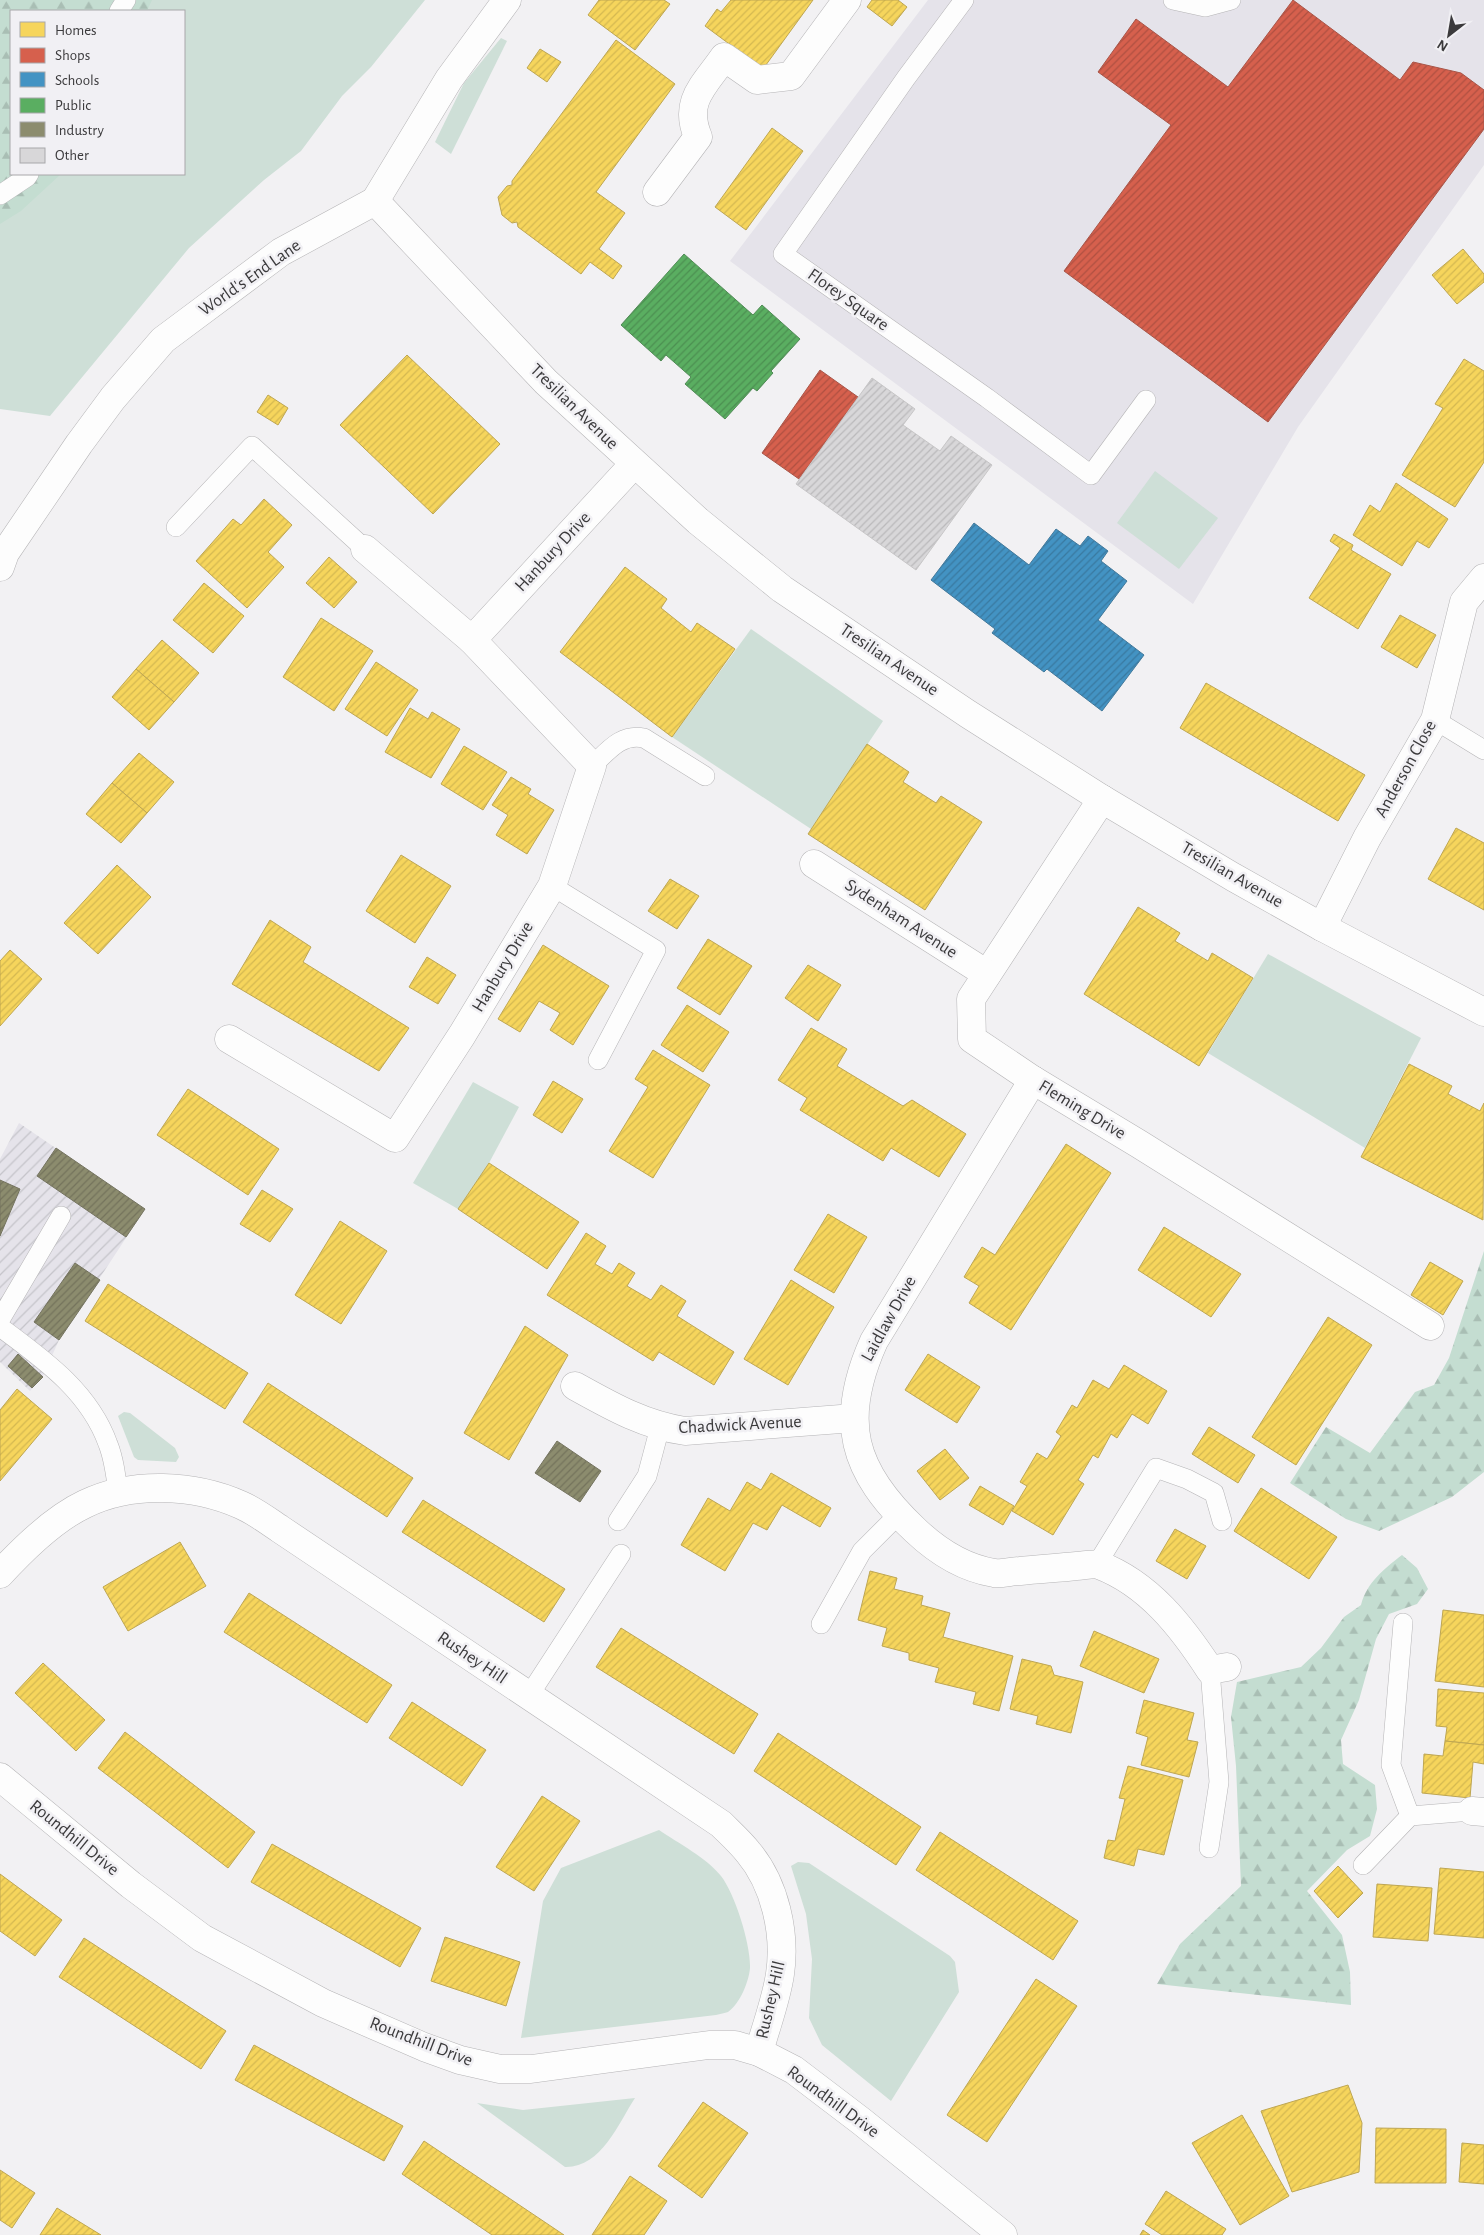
<svg xmlns="http://www.w3.org/2000/svg" width="1484" height="2235" viewBox="0 0 1484 2235" font-family="'Alegreya Sans',sans-serif">
	<style>
		.built { fill: #e5e3ea }
		.industrial { fill: url(#industrial-furrows) }
		.green { fill: #cedfd7; fill-rule: evenodd }
		.forest { fill: url(#forest-firs) }
		.homes { fill: url(#homes-hatch); stroke: #bea652 }
		.shops { fill: url(#shops-hatch); stroke: #a85548 }
		.schools { fill: url(#schools-hatch); stroke: #41789a }
		.public { fill: url(#public-hatch); stroke: #518b56 }
		.industry { fill: url(#industry-hatch); stroke: #74735f }
		.building { fill: url(#building-hatch); stroke: #c7c6c7 }
		.lines { fill: none; stroke-linecap: round; stroke-linejoin: round }
		.lane-casing { stroke: #b5b4b6; stroke-width: 20 }
		.street-casing { stroke: #b5b4b6; stroke-width: 29 }
		.secondary-casing { stroke: #b5b4b6; stroke-width: 29 }
		.lane { stroke: #fdfdfd; stroke-width: 19 }
		.street { stroke: #fdfdfd; stroke-width: 28 }
		.secondary { stroke: #fdfdfd; stroke-width: 28 }
		.labels { text-anchor: middle; dominant-baseline: central; stroke-width: 5; stroke-linejoin: round; paint-order: stroke }
		.street-label { font-size: 18px; fill: #3b3a3c; stroke: #f1f0f4 }
	</style>
	<defs>
		<pattern id="industrial-furrows" width="10" height="10" patternUnits="userSpaceOnUse" patternTransform="scale(1.25)"><rect width="10" height="10" fill="#e5e3ea"/><path d="M-1 1l2-2M0 10L10 0M9 11l2-2" fill="none" stroke="#c5c4ca"/></pattern>
		<pattern id="forest-firs" width="22" height="20" patternUnits="userSpaceOnUse" patternTransform="scale(1.25)"><rect width="22" height="20" fill="#c4ddd1"/><path d="M5 1l3.5 6h-7zM16 11l3.5 6h-7z" fill="#a9beb4"/></pattern>
		<pattern id="homes-hatch" width="6" height="6" patternUnits="userSpaceOnUse" patternTransform="scale(1.25)"><rect width="6" height="6" fill="#f6d55c"/><path d="M-1 1l2-2M0 6l6-6M5 7l2-2" fill="none" stroke="#d4b851"/></pattern>
		<pattern id="shops-hatch" width="6" height="6" patternUnits="userSpaceOnUse" patternTransform="scale(1.25)"><rect width="6" height="6" fill="#d6604d"/><path d="M-1 1l2-2M0 6l6-6M5 7l2-2" fill="none" stroke="#af5041"/></pattern>
		<pattern id="schools-hatch" width="6" height="6" patternUnits="userSpaceOnUse" patternTransform="scale(1.25)"><rect width="6" height="6" fill="#4393c3"/><path d="M-1 1l2-2M0 6l6-6M5 7l2-2" fill="none" stroke="#3979a0"/></pattern>
		<pattern id="public-hatch" width="6" height="6" patternUnits="userSpaceOnUse" patternTransform="scale(1.25)"><rect width="6" height="6" fill="#5aae61"/><path d="M-1 1l2-2M0 6l6-6M5 7l2-2" fill="none" stroke="#4c8f51"/></pattern>
		<pattern id="industry-hatch" width="6" height="6" patternUnits="userSpaceOnUse" patternTransform="scale(1.25)"><rect width="6" height="6" fill="#8c8c6e"/><path d="M-1 1l2-2M0 6l6-6M5 7l2-2" fill="none" stroke="#74735c"/></pattern>
		<pattern id="building-hatch" width="6" height="6" patternUnits="userSpaceOnUse" patternTransform="scale(1.25)"><rect width="6" height="6" fill="#d8d7d9"/><path d="M-1 1l2-2M0 6l6-6M5 7l2-2" fill="none" stroke="#bab9bb"/></pattern>
	</defs>
	<rect width="100%" height="100%" fill="#f2f1f3"/>
	<polygon class="built" points="928,0 1484,0 1484,165 1298,427 1193,604 730,261"/>
	<polygon class="industrial" points="19,1123 145,1209 59,1340 43,1376 30,1391 0,1362 0,1159"/>
	<g class="green">
		<path d="M 0,0 L 425,0 L 371,67 L 342,96 L 301,151 L 264,180 L 189,248 L 50,416 L 0,409 ZM 11,11 L 184,11 L 184,174 L 11,174 Z"/>
		<polygon points="501,38 507,41 451,154 435,142 464,83"/>
		<polygon points="1155,471 1218,518 1179,569 1117,523"/>
		<polygon points="751,629 883,721 811,829 672,737"/>
		<polygon points="1268,954 1421,1038 1365,1148 1208,1053"/>
		<polygon points="473,1082 519,1107 489,1163 458,1209 413,1183"/>
		<polygon points="124,1412 130,1413 175,1448 179,1457 176,1462 138,1460 134,1457 118,1416"/>
		<path d="M 659,1830 C 678,1843 707,1858 721,1876 C 735,1894 751,1945 750,1968 C 749,1981 740,2004 728,2012 C 725,2013 720,2014 716,2015 L 521,2038 L 543,1901 L 561,1868 Z"/>
		<polygon points="798,1862 809,1863 950,1956 955,1962 959,1992 891,2101 822,2045 809,2018 812,1959 806,1914 791,1866"/>
		<path d="M 635,2098 C 618,2124 601,2168 565,2167 L 477,2103 L 523,2110 Z"/>
	</g>
	<g class="forest">
		<polygon points="0,0 152,0 147,11 11,11 11,174 61,174 21,211 0,224"/>
		<polygon points="1484,1251 1484,1472 1452,1497 1379,1531 1346,1519 1290,1483 1326,1427 1370,1453 1415,1392 1434,1385 1449,1358"/>
		<path d="M 1402,1555 L 1417,1568 L 1428,1589 L 1417,1604 L 1389,1614 L 1376,1639 L 1359,1700 L 1341,1740 L 1343,1764 L 1375,1785 L 1377,1809 L 1370,1836 L 1347,1850 L 1307,1891 L 1342,1935 L 1350,1972 L 1351,2005 L 1157,1984 L 1180,1944 L 1241,1886 L 1236,1766 L 1231,1717 L 1237,1682 L 1301,1667 L 1321,1648 L 1344,1617 L 1361,1605 C 1367,1582 1384,1569 1402,1555 Z"/>
	</g>
	<g class="homes">
		<polygon points="599,0 664,0 670,4 635,50 588,15"/>
		<polygon points="731,0 813,0 763,69 705,26 717,9 721,12"/>
		<polygon points="872,0 898,0 907,7 892,26 867,7"/>
		<polygon points="616,40 675,84 596,192 625,213 599,249 622,266 613,279 590,262 581,274 518,227 517,222 512,223 502,215 498,197 507,186 512,185 512,181"/>
		<polygon points="540,49 561,62 547,82 527,68"/>
		<polygon points="772,128 803,151 746,230 715,207"/>
		<polygon points="1463,249 1484,274 1484,282 1457,304 1432,275"/>
		<polygon points="407,355 500,444 433,514 340,425"/>
		<polygon points="1464,359 1484,371 1484,462 1455,507 1402,475 1443,408 1435,404"/>
		<polygon points="268,395 288,408 278,425 257,412"/>
		<polygon points="1396,483 1448,519 1429,548 1417,541 1402,566 1353,535 1370,505 1380,512"/>
		<polygon points="264,499 292,525 268,552 284,567 247,608 196,561 233,519 241,525"/>
		<polygon points="1334,534 1353,545 1351,550 1391,574 1358,629 1309,598 1340,548 1330,541"/>
		<polygon points="329,557 357,582 334,608 306,583"/>
		<polygon points="625,567 667,599 661,608 691,632 697,623 735,649 672,737 560,652"/>
		<polygon points="204,583 244,616 213,653 173,620"/>
		<polygon points="1400,615 1436,635 1417,668 1381,647"/>
		<polygon points="321,618 373,651 334,711 283,677"/>
		<polygon points="162,640 199,673 174,702 136,669"/>
		<polygon points="376,662 418,690 387,736 345,709"/>
		<polygon points="136,669 174,702 149,730 112,697"/>
		<polygon points="1206,683 1365,775 1338,821 1180,728"/>
		<polygon points="410,708 428,719 432,712 460,729 431,778 385,752"/>
		<polygon points="867,744 909,772 903,782 936,803 941,796 982,822 925,910 808,834"/>
		<polygon points="464,746 507,772 483,810 441,784"/>
		<polygon points="139,753 174,782 147,813 112,783"/>
		<polygon points="511,777 531,789 528,794 554,810 527,854 496,835 508,815 492,805"/>
		<polygon points="112,783 147,813 121,843 86,814"/>
		<polygon points="1456,828 1484,843 1484,910 1428,879"/>
		<polygon points="401,855 451,886 415,943 366,911"/>
		<polygon points="117,865 151,897 98,954 64,923"/>
		<polygon points="670,879 699,896 677,929 648,911"/>
		<polygon points="1138,907 1180,933 1175,941 1208,961 1212,953 1253,978 1199,1066 1084,994"/>
		<polygon points="270,920 311,947 303,962 409,1028 379,1071 232,984"/>
		<polygon points="708,939 752,966 720,1015 677,988"/>
		<polygon points="543,945 609,986 573,1045 550,1030 560,1013 539,1001 520,1032 498,1019"/>
		<polygon points="10,950 42,979 0,1026 0,961"/>
		<polygon points="427,957 456,975 438,1004 409,987"/>
		<polygon points="808,965 841,985 818,1021 785,998"/>
		<polygon points="687,1005 729,1032 703,1072 661,1045"/>
		<polygon points="811,1028 847,1049 837,1066 903,1106 912,1100 966,1134 939,1177 891,1148 883,1161 800,1110 807,1098 778,1080"/>
		<polygon points="653,1050 710,1085 653,1178 609,1151 648,1087 635,1079"/>
		<polygon points="1409,1064 1452,1086 1448,1094 1480,1111 1484,1103 1483,1220 1361,1157"/>
		<polygon points="553,1081 583,1099 562,1133 533,1115"/>
		<polygon points="188,1089 279,1149 248,1195 157,1135"/>
		<polygon points="1066,1144 1111,1173 1011,1330 969,1303 979,1286 964,1277 982,1247 995,1255"/>
		<polygon points="489,1163 579,1222 547,1269 458,1209"/>
		<polygon points="262,1190 293,1209 270,1242 240,1224"/>
		<polygon points="828,1214 867,1237 834,1293 794,1270"/>
		<polygon points="340,1221 387,1251 341,1324 295,1295"/>
		<polygon points="1164,1227 1241,1274 1211,1317 1138,1270"/>
		<polygon points="586,1233 606,1246 595,1264 612,1274 619,1263 635,1273 627,1286 651,1300 661,1285 686,1301 677,1316 734,1352 714,1385 659,1352 653,1361 547,1295"/>
		<polygon points="1430,1262 1463,1281 1443,1315 1411,1295"/>
		<polygon points="791,1280 834,1307 788,1385 744,1359"/>
		<polygon points="108,1284 248,1373 225,1409 85,1321"/>
		<polygon points="1328,1317 1372,1345 1296,1465 1252,1437"/>
		<polygon points="525,1326 568,1355 509,1460 464,1433"/>
		<polygon points="928,1354 980,1387 957,1423 905,1390"/>
		<polygon points="1124,1365 1167,1391 1148,1424 1132,1414 1117,1438 1111,1434 1098,1458 1093,1455 1078,1480 1084,1484 1053,1535 1012,1511 1027,1486 1020,1482 1037,1453 1047,1459 1061,1436 1056,1432 1072,1405 1077,1408 1093,1380 1109,1389"/>
		<polygon points="268,1383 413,1478 387,1517 243,1422"/>
		<polygon points="17,1389 52,1419 0,1481 0,1410"/>
		<polygon points="1209,1427 1255,1455 1238,1483 1192,1454"/>
		<polygon points="945,1449 969,1478 940,1500 917,1471"/>
		<polygon points="771,1473 831,1508 820,1527 782,1505 767,1530 753,1523 725,1571 681,1545 708,1498 730,1511 747,1482 761,1490"/>
		<polygon points="980,1486 1014,1506 1003,1525 969,1505"/>
		<polygon points="1261,1488 1337,1537 1309,1579 1234,1531"/>
		<polygon points="423,1500 565,1589 544,1622 402,1532"/>
		<polygon points="1175,1529 1206,1546 1187,1579 1156,1561"/>
		<polygon points="180,1542 206,1586 128,1631 103,1587"/>
		<polygon points="870,1571 897,1578 894,1589 923,1596 921,1605 950,1613 943,1637 1013,1656 999,1711 973,1704 976,1692 935,1682 939,1668 909,1660 909,1653 882,1646 887,1628 858,1620"/>
		<polygon points="249,1593 392,1685 367,1723 224,1632"/>
		<polygon points="1443,1610 1484,1615 1484,1687 1435,1681"/>
		<polygon points="621,1628 758,1714 734,1754 596,1667"/>
		<polygon points="1094,1631 1159,1659 1144,1693 1080,1666"/>
		<polygon points="1022,1659 1051,1666 1054,1675 1083,1682 1071,1733 1036,1724 1038,1716 1010,1709"/>
		<polygon points="43,1663 105,1720 76,1751 15,1693"/>
		<polygon points="1438,1689 1484,1693 1484,1745 1445,1741 1447,1727 1436,1726"/>
		<polygon points="1144,1700 1194,1713 1187,1740 1198,1742 1189,1777 1141,1765 1148,1737 1136,1733"/>
		<polygon points="412,1702 486,1750 462,1786 389,1738"/>
		<polygon points="125,1732 255,1832 228,1868 98,1768"/>
		<polygon points="778,1733 921,1827 896,1865 754,1771"/>
		<polygon points="1445,1741 1484,1745 1484,1764 1473,1762 1470,1798 1422,1793 1424,1754 1443,1756"/>
		<polygon points="1128,1766 1183,1780 1164,1855 1138,1849 1134,1866 1104,1858 1108,1840 1115,1841 1125,1799 1119,1798"/>
		<polygon points="542,1796 580,1821 534,1891 496,1867"/>
		<polygon points="940,1832 1078,1921 1053,1960 916,1870"/>
		<polygon points="272,1844 421,1928 400,1967 251,1882"/>
		<polygon points="1338,1866 1363,1893 1338,1918 1314,1891"/>
		<polygon points="1440,1868 1484,1872 1484,1938 1434,1934"/>
		<polygon points="0,1874 62,1920 35,1956 0,1931"/>
		<polygon points="1377,1884 1432,1888 1428,1941 1373,1937"/>
		<polygon points="445,1937 520,1962 506,2006 431,1981"/>
		<polygon points="84,1938 226,2031 201,2069 59,1977"/>
		<polygon points="1036,1979 1077,2006 987,2142 947,2115"/>
		<polygon points="254,2045 403,2126 384,2161 235,2080"/>
		<polygon points="1348,2085 1362,2123 1359,2172 1292,2192 1261,2111"/>
		<polygon points="703,2102 748,2133 702,2198 658,2166"/>
		<polygon points="1242,2115 1289,2196 1240,2225 1192,2143"/>
		<polygon points="1376,2128 1446,2129 1446,2183 1375,2183"/>
		<polygon points="424,2141 564,2235 492,2235 402,2174"/>
		<polygon points="1462,2143 1484,2145 1484,2184 1459,2182"/>
		<polygon points="0,2170 35,2193 12,2228 0,2220"/>
		<polygon points="630,2176 667,2201 644,2235 592,2235"/>
		<polygon points="1166,2191 1226,2229 1222,2235 1162,2235 1145,2224"/>
		<polygon points="57,2208 101,2235 40,2235"/>
		<polygon points="1143,2230 1150,2235 1140,2235"/>
	</g>
	<g class="shops">
		<polygon points="1293,0 1400,80 1413,62 1461,73 1484,90 1484,129 1268,422 1064,271 1171,125 1098,72 1136,19 1228,87"/>
		<polygon points="820,370 858,397 799,479 762,453"/>
	</g>
	<polygon class="schools" points="974,523 1029,565 1056,529 1080,546 1088,536 1108,551 1101,561 1127,581 1098,620 1144,655 1102,711 1047,669 1044,672 992,633 995,629 931,580"/>
	<polygon class="public" points="684,254 753,315 762,305 800,339 771,371 773,373 757,391 753,388 725,419 685,384 691,377 666,355 661,361 621,325"/>
	<g class="industry">
		<polygon points="56,1148 145,1209 126,1237 37,1176"/>
		<polygon points="0,1180 20,1189 0,1236"/>
		<polygon points="75,1263 100,1280 59,1340 34,1322"/>
		<polygon points="18,1354 43,1377 32,1388 8,1366"/>
		<polygon points="557,1441 601,1471 580,1502 535,1473"/>
	</g>
	<polygon class="building" points="872,378 915,409 903,425 940,451 951,436 992,465 916,570 796,484"/>
	<g class="lines">
		<defs>
			<g id="lane">
				<polyline points="964,0 906,78 783,254 987,398 1091,475 1146,400"/>
				<polyline points="1173,0 1205,7 1231,0"/>
				<polyline points="119,11 126,0"/>
				<polyline points="0,195 27,177 29,174"/>
				<polyline points="176,527 252,446 365,549"/>
				<polyline points="1435,720 1484,750"/>
				<path d="M 592,766 C 608,751 621,733 644,738 L 705,776"/>
				<polyline points="552,886 656,950 598,1060"/>
				<polyline points="0,1320 61,1216"/>
				<path d="M 0,1327 C 43,1359 89,1391 108,1444 C 114,1459 116,1476 118,1493"/>
				<polyline points="618,1521 647,1476 660,1427"/>
				<polyline points="1097,1564 1156,1468 1187,1479 1214,1493 1222,1521"/>
				<polyline points="1403,1623 1391,1765 1410,1816"/>
				<polyline points="821,1624 862,1551 898,1515"/>
				<polyline points="528,1697 621,1554"/>
				<polyline points="1209,1848 1219,1782 1210,1670"/>
				<polyline points="1363,1865 1410,1816 1472,1811"/>
			</g>
			<g id="street">
				<path d="M 657,192 L 698,137 C 683,101 704,86 724,57 L 757,80 L 791,76 L 847,0"/>
				<polyline points="375,201 546,382 698,521 782,589 968,714 1102,799 1233,877 1322,927 1484,1012"/>
				<polyline points="365,549 472,640"/>
				<polyline points="1102,799 971,999 972,1039 1033,1080 1139,1144 1430,1326"/>
				<polyline points="814,864 987,974"/>
				<polyline points="1322,927 1367,838 1435,720 1464,602 1484,578"/>
				<polyline points="229,1039 395,1138 462,1035 552,886 592,766 472,640 634,464"/>
				<path d="M 1033,1080 L 874,1341 C 838,1421 852,1471 915,1530 C 936,1550 964,1568 994,1573 C 1002,1574 1012,1571 1020,1571 C 1039,1569 1058,1568 1077,1566 C 1083,1566 1093,1563 1099,1565 C 1149,1584 1182,1627 1210,1670 L 1227,1667"/>
				<path d="M 575,1386 C 611,1406 644,1425 685,1431 L 854,1418"/>
				<path d="M 0,1574 C 23,1549 53,1519 85,1504 C 132,1481 194,1484 241,1505 C 255,1511 268,1521 280,1529 L 721,1824 C 730,1833 740,1842 748,1852 C 775,1884 786,1933 780,1974 C 776,2001 766,2026 759,2052"/>
				<polyline points="0,1777 131,1885 202,1938 323,2003 424,2047 460,2060 500,2069 531,2069 709,2045 735,2045 759,2052 794,2070 861,2121 1003,2235"/>
				<polyline points="1472,1811 1484,1812"/>
			</g>
			<polyline id="secondary" points="0,567 5,553 79,444 113,398 163,340 281,252 375,201 449,79 507,0"/>
		</defs>
		<use href="#lane" class="lane-casing"/>
		<use href="#street" class="street-casing"/>
		<use href="#secondary" class="secondary-casing"/>
		<use href="#lane" class="lane"/>
		<use href="#street" class="street"/>
		<use href="#secondary" class="secondary"/>
	</g>
	<g class="labels">
		<g class="street-label">
			<text transform="translate(250 278) rotate(-35)">World's End Lane</text>
			<text transform="translate(848 300) rotate(35)">Florey Square</text>
			<text transform="translate(574 407) rotate(44)">Tresilian Avenue</text>
			<text transform="translate(553 552) rotate(-47)">Hanbury Drive</text>
			<text transform="translate(889 660) rotate(34)">Tresilian Avenue</text>
			<text transform="translate(1406 769) rotate(-61)">Anderson Close</text>
			<text transform="translate(1232 875) rotate(30)">Tresilian Avenue</text>
			<text transform="translate(901 919) rotate(33)">Sydenham Avenue</text>
			<text transform="translate(503 967) rotate(-59)">Hanbury Drive</text>
			<text transform="translate(1082 1110) rotate(31)">Fleming Drive</text>
			<text transform="translate(889 1319) rotate(-61)">Laidlaw Drive</text>
			<text transform="translate(740 1425) rotate(-3)">Chadwick Avenue</text>
			<text transform="translate(472 1658) rotate(34)">Rushey Hill</text>
			<text transform="translate(74 1838) rotate(39)">Roundhill Drive</text>
			<text transform="translate(771 2000) rotate(-77)">Rushey Hill</text>
			<text transform="translate(421 2042) rotate(21)">Roundhill Drive</text>
			<text transform="translate(833 2102) rotate(36)">Roundhill Drive</text>
		</g>
	</g>
	<rect x="10" y="10" width="175" height="165" fill="#f1f0f4" stroke="#a8a7aa"/>
	<rect x="20" y="22" width="25" height="15" fill="#f6d55c" stroke="#a8a7aa"/>
	<text x="55" y="35" font-size="15" fill="#3b3a3c">Homes</text>
	<rect x="20" y="48" width="25" height="15" fill="#d6604d" stroke="#a8a7aa"/>
	<text x="55" y="60" font-size="15" fill="#3b3a3c">Shops</text>
	<rect x="20" y="72" width="25" height="15" fill="#4393c3" stroke="#a8a7aa"/>
	<text x="55" y="85" font-size="15" fill="#3b3a3c">Schools</text>
	<rect x="20" y="98" width="25" height="15" fill="#5aae61" stroke="#a8a7aa"/>
	<text x="55" y="110" font-size="15" fill="#3b3a3c">Public</text>
	<rect x="20" y="122" width="25" height="15" fill="#8c8c6e" stroke="#a8a7aa"/>
	<text x="55" y="135" font-size="15" fill="#3b3a3c">Industry</text>
	<rect x="20" y="148" width="25" height="15" fill="#d8d7d9" stroke="#a8a7aa"/>
	<text x="55" y="160" font-size="15" fill="#3b3a3c">Other</text>
	<g transform="translate(1449 35) rotate(211)" stroke="#f1f0f4" stroke-width="4" paint-order="stroke">
	<path d="M0-4L9 19L0 12L-9 19Z" fill="#3b3a3c"/>
	<text y="-8" font-size="14" font-weight="bold" text-anchor="middle" fill="#3b3a3c">N</text>
	</g>
</svg>
